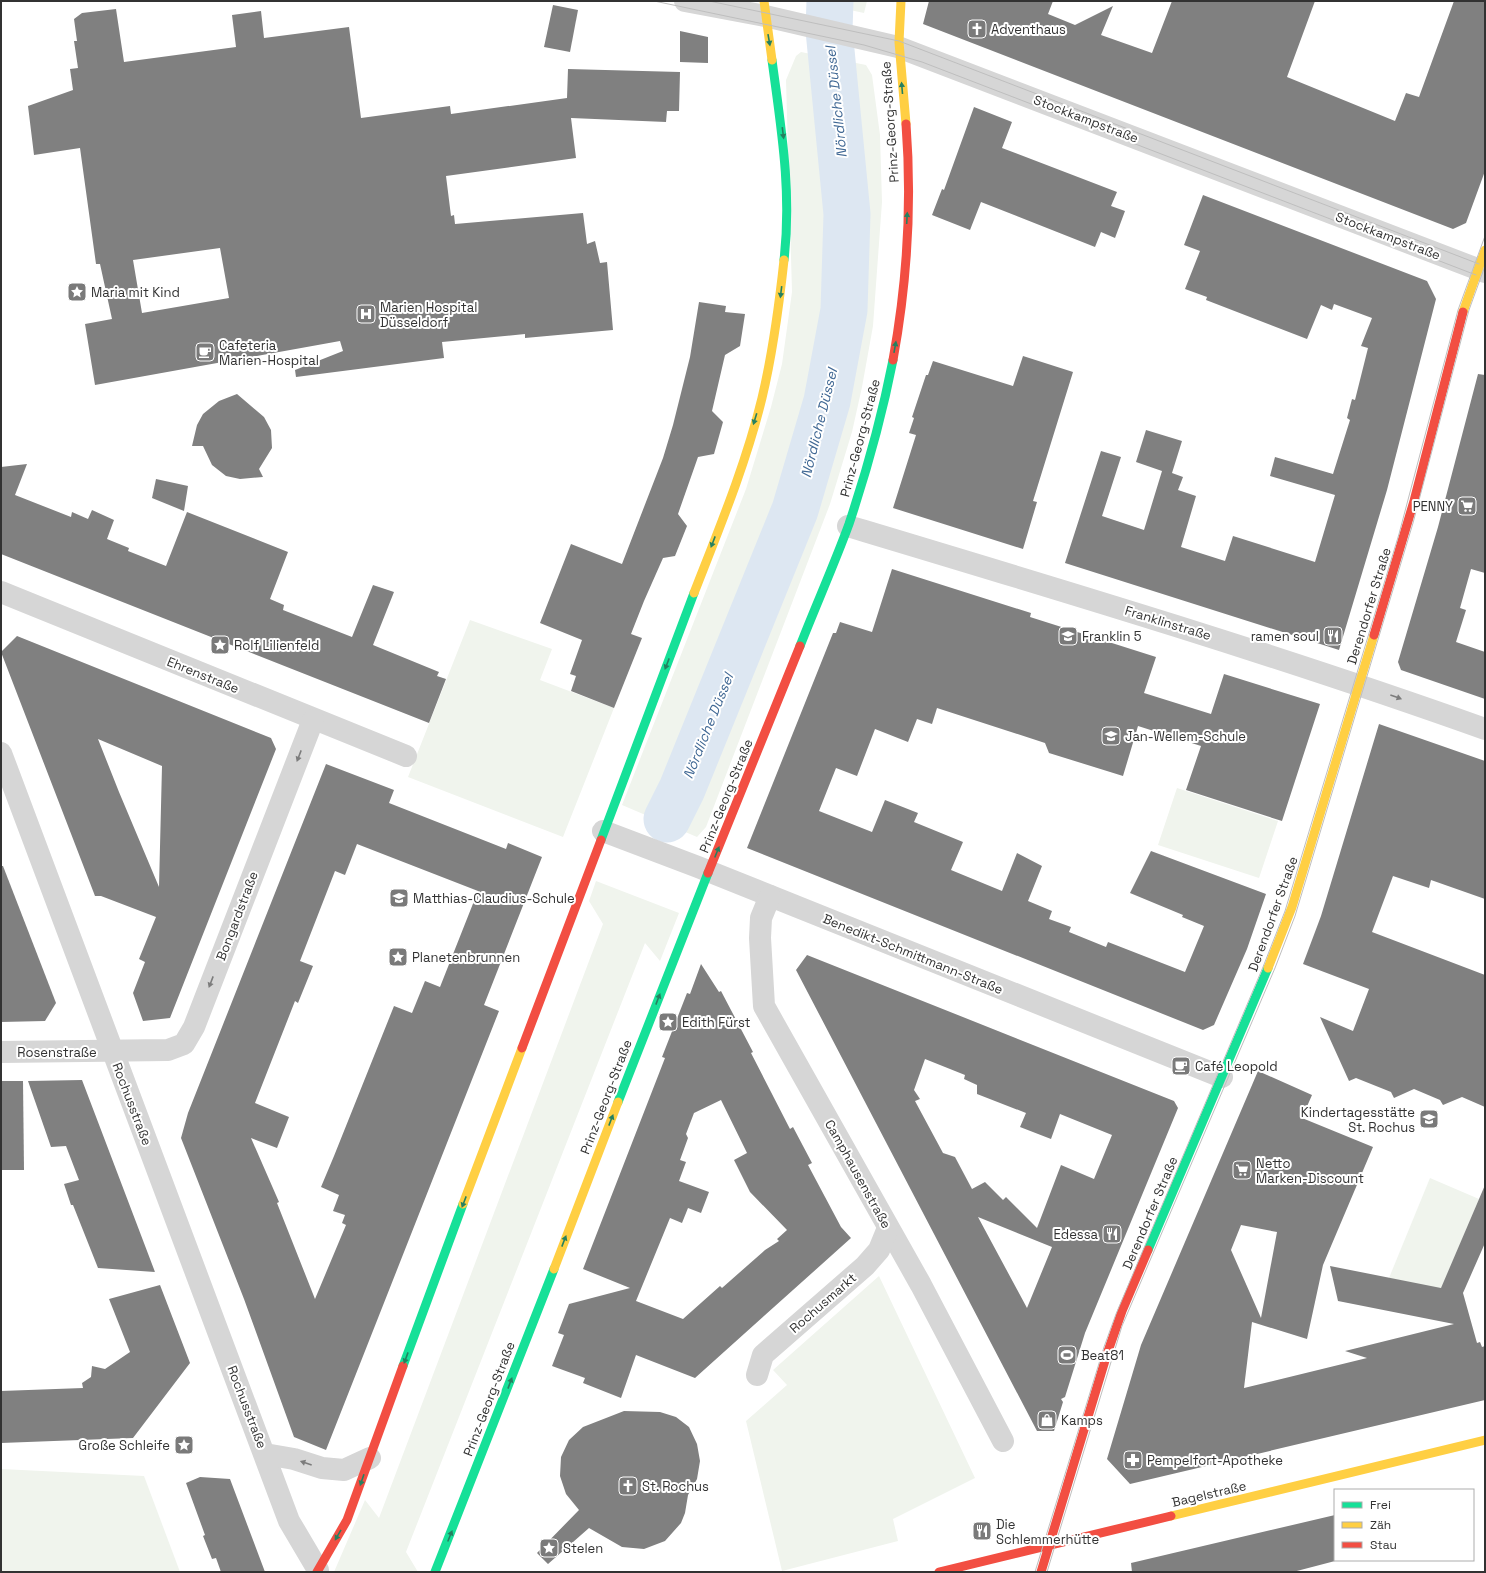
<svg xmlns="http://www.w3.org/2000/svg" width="1486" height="1573" viewBox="0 0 1486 1573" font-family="'Space Grotesk',sans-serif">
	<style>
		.green { fill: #f0f4ed }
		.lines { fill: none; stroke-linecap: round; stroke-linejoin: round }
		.river { stroke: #dde7f2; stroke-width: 47 }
		.building { fill: #808080; fill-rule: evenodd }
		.street { stroke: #d6d6d6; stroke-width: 22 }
		.fast { stroke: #16e098; stroke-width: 9 }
		.slow { stroke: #ffcf43; stroke-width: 9 }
		.jam { stroke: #f24e42; stroke-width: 9 }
		.tram { stroke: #bebebe; stroke-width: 1 }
		.oneway { fill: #258060 }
		.oneway2 { fill: #7c7c7c }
		.labels { text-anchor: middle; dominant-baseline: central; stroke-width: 4; stroke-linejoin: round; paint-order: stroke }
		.poi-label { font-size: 13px; fill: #323232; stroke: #fff; text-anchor: start }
		.street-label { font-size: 13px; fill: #323232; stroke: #fff }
		.water-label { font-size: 14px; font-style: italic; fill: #406894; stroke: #fff }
	</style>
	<rect width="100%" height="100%" fill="#fff"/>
	<g class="green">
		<polygon points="808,1 867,1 864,13"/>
		<polygon points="801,52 866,65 872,75 880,135 882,202 873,326 862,387 852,432 830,504 706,827 697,837 622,805 746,489 771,407 782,364 792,292 786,80 796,56"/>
		<polygon points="470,620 552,649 540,680 614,708 563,837 408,777"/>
		<polygon points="1177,788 1278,821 1259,878 1158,845"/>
		<polygon points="596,881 679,913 660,961 645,943 406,1552 418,1572 334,1572 365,1500 379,1518 603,924 589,901"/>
		<polygon points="1430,1178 1479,1199 1441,1289 1389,1278"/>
		<polygon points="879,1276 975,1478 893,1519 898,1541 782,1571 746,1421 787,1385 773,1370"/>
		<polygon points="1,1469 144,1476 180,1572 1,1572"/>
	</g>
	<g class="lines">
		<polyline class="river" points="667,819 682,789 795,510 827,401 844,310 847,214 829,30 830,1"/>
	</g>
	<g class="building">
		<polygon points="929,1 1053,1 1048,14 1075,25 1113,6 1101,35 1152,53 1172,1 1315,1 1287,77 1395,121 1406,93 1419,97 1454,1 1485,1 1485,171 1466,223 1453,229 923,24"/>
		<polygon points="553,5 578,10 570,52 544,47"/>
		<path d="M 116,9 L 124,62 L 236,47 L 232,15 L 261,11 L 264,38 L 349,27 L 361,118 L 450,106 L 451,114 L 567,98 L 568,69 L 680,72 L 679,111 L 667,111 L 666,122 L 571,118 L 576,158 L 446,176 L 451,216 L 454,215 L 455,224 L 583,213 L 587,244 L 595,241 L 600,263 L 607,262 L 613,330 L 525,338 L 525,334 L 442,342 L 444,358 L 296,377 L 295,370 L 343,351 L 340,341 L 95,385 L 85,324 L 112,319 L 100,264 L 96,264 L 80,148 L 34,155 L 28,106 L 73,90 L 70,69 L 78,68 L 74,41 L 77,41 L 74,19 L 82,13 ZM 220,248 L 229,298 L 142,313 L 133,260 Z"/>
		<polygon points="680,31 708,37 708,63 680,62"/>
		<polygon points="974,107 1012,122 1002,148 1117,192 1111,206 1125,211 1115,238 1101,232 1095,247 981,202 970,230 932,215 942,189 944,190"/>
		<polygon points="1203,195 1427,281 1436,299 1387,490 1339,650 1065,563 1101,451 1121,457 1102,516 1144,530 1162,471 1136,462 1146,430 1182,441 1172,473 1183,477 1178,490 1196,496 1181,547 1225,561 1233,536 1315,562 1335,495 1270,476 1275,457 1333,474 1350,420 1347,418 1352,399 1355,400 1368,348 1361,346 1372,318 1334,304 1332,310 1321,305 1307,339 1206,300 1207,297 1185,289 1200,251 1184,245"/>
		<polygon points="699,302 726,306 725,312 745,314 740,346 725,355 712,411 723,422 714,454 698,457 678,514 687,526 675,556 663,558 644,601 631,634 642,638 614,708 571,691 576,676 570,674 582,640 540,623 571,544 622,564 663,458 673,425 690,357"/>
		<polygon points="1023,356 1073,372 1033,501 1037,502 1023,549 893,508 916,435 909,433 914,418 912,417 926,375 928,375 933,361 1013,386"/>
		<polygon points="1478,374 1485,375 1485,573 1471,569 1460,608 1466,610 1456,642 1485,652 1485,699 1401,670 1398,662 1438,527"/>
		<polygon points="237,394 264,417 271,430 272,448 259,469 263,477 240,479 226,476 212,465 203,446 192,446 197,425 203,414 219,401"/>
		<polygon points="27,464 15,495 71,517 72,512 88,519 92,510 114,520 107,539 129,548 128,551 166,566 187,512 288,552 270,599 284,605 283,610 352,637 373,585 394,592 373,645 439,672 437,676 446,679 429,723 1,554 1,467"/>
		<polygon points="156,479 188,486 184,511 152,498"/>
		<polygon points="892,569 1031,613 1030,617 1156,657 1144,693 1211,714 1224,674 1320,704 1282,821 1186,790 1201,746 1138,726 1123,776 1049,753 1045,743 937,708 932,724 917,719 908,742 875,729 857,776 836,768 819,811 872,832 885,800 918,813 914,822 963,842 951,870 1002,891 1017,853 1042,866 1028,901 1052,911 1049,919 1071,927 1069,932 1106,947 1108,942 1185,972 1204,926 1182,917 1183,915 1130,893 1151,851 1266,894 1247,949 1214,1025 1203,1030 747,848 833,633 836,633 840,622 872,632"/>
		<path d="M 17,636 L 271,738 L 276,749 L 170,1018 L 143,1021 L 133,993 L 145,962 L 139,959 L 156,917 L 101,896 L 95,896 L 1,652 ZM 98,739 L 162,766 L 159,887 L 119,792 Z"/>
		<polygon points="1379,724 1485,761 1485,899 1431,880 1429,888 1393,876 1372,932 1485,975 1485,1107 1462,1097 1443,1105 1440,1100 1414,1089 1394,1098 1391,1092 1356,1078 1349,1081 1320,1017 1353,1031 1369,989 1303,964 1321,916"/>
		<path d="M 326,764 L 394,790 L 389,803 L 506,849 L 508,843 L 542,857 L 484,1005 L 499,1011 L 326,1450 L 294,1437 L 244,1299 L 181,1138 L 188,1113 ZM 357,844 L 478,891 L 440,987 L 425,981 L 412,1013 L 394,1006 L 334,1156 L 321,1187 L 339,1195 L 333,1211 L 345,1215 L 342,1223 L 346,1225 L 315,1299 L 277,1203 L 279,1202 L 251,1138 L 277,1148 L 289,1117 L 255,1103 L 295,1001 L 298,1003 L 313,966 L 300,961 L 335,871 L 345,875 Z"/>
		<polygon points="1,866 3,866 56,1003 45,1021 1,1022"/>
		<path d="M 807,955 L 1174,1101 L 1178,1108 L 1085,1333 L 1065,1397 L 1061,1399 L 1063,1402 L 1054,1431 L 1037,1431 L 796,970 ZM 925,1059 L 965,1075 L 964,1079 L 977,1085 L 977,1094 L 1026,1113 L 1020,1127 L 1051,1139 L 1060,1114 L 1112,1135 L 1094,1179 L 1061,1165 L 1037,1228 L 1006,1197 L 1003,1200 L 985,1182 L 972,1189 L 955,1157 L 943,1153 L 915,1101 L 920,1099 L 914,1090 ZM 978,1217 L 1052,1247 L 1027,1308 Z"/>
		<path d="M 701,964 L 719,992 L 721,991 L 753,1052 L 751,1053 L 790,1129 L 793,1127 L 812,1163 L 808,1165 L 841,1227 L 851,1238 L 695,1378 L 636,1355 L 621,1398 L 583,1383 L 585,1378 L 552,1366 L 564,1335 L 558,1333 L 569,1304 L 630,1288 L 583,1269 L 665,1058 L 662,1057 L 687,993 L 690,994 ZM 721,1100 L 747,1153 L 734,1160 L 750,1192 L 787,1230 L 777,1239 L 779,1241 L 765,1250 L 722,1288 L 720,1286 L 683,1319 L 636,1301 L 670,1218 L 682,1223 L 688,1208 L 701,1213 L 709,1192 L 679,1181 L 686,1162 L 680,1160 L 688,1138 L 686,1134 L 694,1113 Z"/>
		<path d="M 1258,1071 L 1312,1095 L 1302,1118 L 1373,1147 L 1323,1265 L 1307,1339 L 1252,1322 L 1244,1388 L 1367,1358 L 1345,1351 L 1454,1324 L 1338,1301 L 1330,1266 L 1441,1288 L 1485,1185 L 1485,1243 L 1463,1293 L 1477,1343 L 1480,1342 L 1482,1347 L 1485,1346 L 1485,1400 L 1130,1484 L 1107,1459 L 1141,1345 ZM 1241,1225 L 1277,1232 L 1261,1318 L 1231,1250 Z"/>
		<polygon points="82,1080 98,1122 155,1272 98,1268 73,1205 71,1205 64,1184 79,1180 66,1146 51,1147 28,1081"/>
		<polygon points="1,1081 23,1081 24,1170 1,1170"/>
		<polygon points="160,1285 190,1363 133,1438 1,1443 1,1391 83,1388 82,1383 91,1377 92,1366 105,1369 130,1352 109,1299"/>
		<polygon points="624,1411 660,1412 676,1417 689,1427 697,1444 700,1461 697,1479 688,1495 685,1513 681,1523 665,1541 644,1549 622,1547 589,1528 548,1564 537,1553 579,1510 566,1494 560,1476 561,1457 569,1440 583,1427"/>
		<polygon points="200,1477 230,1479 265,1572 221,1572 216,1558 212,1559 203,1536 205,1535 186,1483"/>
		<polygon points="1335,1515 1335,1561 1293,1572 1132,1572 1131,1563"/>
	</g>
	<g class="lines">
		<g class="street">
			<polyline points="685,1 765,16 898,47 1485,272"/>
			<path d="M 848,526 C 1061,590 1275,654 1485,729"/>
			<polyline points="1,592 406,756"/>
			<polyline points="1,753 289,1521 318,1570"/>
			<polyline points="603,831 698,867 1222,1077"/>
			<polyline points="770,896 761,918 760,938 764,1006 921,1285 1003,1441"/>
			<polyline points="1,1052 168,1050 184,1044 194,1027 313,720"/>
			<polyline points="757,1375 763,1355 865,1266 879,1250 888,1228"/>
			<polyline points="265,1454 294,1459 322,1468 344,1470 370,1458"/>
		</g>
		<g class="fast">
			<path d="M 772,60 C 781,128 792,191 784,260"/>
			<path d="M 800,646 C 816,605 834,565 849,524 C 867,470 882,416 893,360"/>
			<polyline points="601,840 694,593"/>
			<polyline points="618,1102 708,873"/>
			<polyline points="1148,1250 1268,968"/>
			<polyline points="403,1366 463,1204"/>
			<polyline points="435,1572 554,1269"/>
		</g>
		<g class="slow">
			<polyline points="764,1 772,60"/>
			<polyline points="901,1 899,42 906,124"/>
			<polyline points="1463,312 1485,250"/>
			<path d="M 694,593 C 719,529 746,464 762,398 C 773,352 779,306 784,260"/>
			<polyline points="1268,968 1292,907 1374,635"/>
			<polyline points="463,1204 522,1048"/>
			<polyline points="554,1269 618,1102"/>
			<polyline points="1171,1516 1485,1440"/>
		</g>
		<g class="jam">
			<path d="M 893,360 C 907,283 912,202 906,124"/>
			<polyline points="1374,635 1414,501 1463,312"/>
			<polyline points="708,873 800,646"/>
			<polyline points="522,1048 601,840"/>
			<polyline points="317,1572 347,1520 403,1366"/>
			<polyline points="939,1572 1171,1516"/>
			<polyline points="1041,1572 1107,1354 1122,1311 1148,1250"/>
		</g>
		<g class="tram">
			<polyline points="654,1 864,45 922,62 1476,275"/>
			<polyline points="709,1 899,41 1479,264"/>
			<polyline points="1035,1572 1104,1347 1116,1314 1263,967 1285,911 1399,534 1458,310 1485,236"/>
			<polyline points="1047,1572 1122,1326 1275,968 1295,916 1413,523 1469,310 1485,266"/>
		</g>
	</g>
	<defs><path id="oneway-solid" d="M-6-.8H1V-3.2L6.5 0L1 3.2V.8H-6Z"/></defs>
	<g class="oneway">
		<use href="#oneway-solid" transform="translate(769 40) rotate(80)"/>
		<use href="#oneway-solid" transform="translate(902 88) rotate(-95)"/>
		<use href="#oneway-solid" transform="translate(783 133) rotate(83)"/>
		<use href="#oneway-solid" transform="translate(907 218) rotate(-87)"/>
		<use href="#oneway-solid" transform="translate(781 292) rotate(97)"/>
		<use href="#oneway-solid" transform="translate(895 347) rotate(-80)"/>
		<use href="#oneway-solid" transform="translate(755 419) rotate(107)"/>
		<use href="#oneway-solid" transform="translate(713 542) rotate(111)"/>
		<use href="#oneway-solid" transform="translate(667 664) rotate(111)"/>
		<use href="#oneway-solid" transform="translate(717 852) rotate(-68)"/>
		<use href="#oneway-solid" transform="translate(658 999) rotate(-69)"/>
		<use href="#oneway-solid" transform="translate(611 1120) rotate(-69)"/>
		<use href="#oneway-solid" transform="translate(464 1202) rotate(111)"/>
		<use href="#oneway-solid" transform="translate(564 1241) rotate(-69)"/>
		<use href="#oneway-solid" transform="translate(406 1358) rotate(110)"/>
		<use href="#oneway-solid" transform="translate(510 1383) rotate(-70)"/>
		<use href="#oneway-solid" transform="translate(362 1480) rotate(109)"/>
		<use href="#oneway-solid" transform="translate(338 1535) rotate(120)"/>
		<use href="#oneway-solid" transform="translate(450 1536) rotate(-68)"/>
	</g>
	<g class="oneway2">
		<use href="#oneway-solid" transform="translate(1396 697) rotate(20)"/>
		<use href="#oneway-solid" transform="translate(299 756) rotate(111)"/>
		<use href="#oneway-solid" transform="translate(211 982) rotate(111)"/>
		<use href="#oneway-solid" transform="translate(306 1463) rotate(-161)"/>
	</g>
	<defs>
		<symbol id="church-square" viewBox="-11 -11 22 22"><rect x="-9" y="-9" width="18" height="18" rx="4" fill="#7a7a7a" stroke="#fff"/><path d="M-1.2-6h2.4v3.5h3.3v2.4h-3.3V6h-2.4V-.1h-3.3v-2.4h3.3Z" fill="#fff"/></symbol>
		<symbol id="sight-square" viewBox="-11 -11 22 22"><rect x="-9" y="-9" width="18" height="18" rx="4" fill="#7a7a7a" stroke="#fff"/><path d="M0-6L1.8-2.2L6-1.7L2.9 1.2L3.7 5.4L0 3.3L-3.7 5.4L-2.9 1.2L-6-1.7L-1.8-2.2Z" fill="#fff"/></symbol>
		<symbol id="hospital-square" viewBox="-11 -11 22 22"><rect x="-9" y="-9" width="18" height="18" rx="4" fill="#7a7a7a" stroke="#fff"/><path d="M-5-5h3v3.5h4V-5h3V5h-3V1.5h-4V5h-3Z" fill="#fff"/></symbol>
		<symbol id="cafe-square" viewBox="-11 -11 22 22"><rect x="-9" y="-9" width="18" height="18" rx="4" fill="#7a7a7a" stroke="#fff"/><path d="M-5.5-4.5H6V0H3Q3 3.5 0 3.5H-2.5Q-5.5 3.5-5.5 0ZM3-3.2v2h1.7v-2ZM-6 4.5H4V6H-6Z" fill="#fff"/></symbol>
		<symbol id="supermarket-square" viewBox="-11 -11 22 22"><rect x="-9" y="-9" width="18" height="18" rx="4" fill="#7a7a7a" stroke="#fff"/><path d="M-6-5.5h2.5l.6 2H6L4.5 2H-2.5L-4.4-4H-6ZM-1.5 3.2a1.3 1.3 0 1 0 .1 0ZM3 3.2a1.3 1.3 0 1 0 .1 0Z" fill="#fff"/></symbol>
		<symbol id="school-square" viewBox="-11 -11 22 22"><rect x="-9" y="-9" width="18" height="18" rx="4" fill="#7a7a7a" stroke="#fff"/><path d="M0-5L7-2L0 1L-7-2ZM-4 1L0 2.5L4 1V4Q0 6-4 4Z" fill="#fff"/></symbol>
		<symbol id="restaurant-square" viewBox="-11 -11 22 22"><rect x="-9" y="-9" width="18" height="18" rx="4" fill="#7a7a7a" stroke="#fff"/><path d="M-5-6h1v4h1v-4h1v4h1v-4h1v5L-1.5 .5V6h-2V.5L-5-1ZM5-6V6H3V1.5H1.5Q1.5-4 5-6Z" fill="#fff"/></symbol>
		<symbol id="stadium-square" viewBox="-11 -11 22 22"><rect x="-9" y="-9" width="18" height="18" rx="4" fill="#7a7a7a" stroke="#fff"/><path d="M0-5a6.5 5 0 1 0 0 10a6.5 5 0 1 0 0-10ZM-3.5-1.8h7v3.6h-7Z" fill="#fff"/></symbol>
		<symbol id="shop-square" viewBox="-11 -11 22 22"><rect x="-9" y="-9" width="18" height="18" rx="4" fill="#7a7a7a" stroke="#fff"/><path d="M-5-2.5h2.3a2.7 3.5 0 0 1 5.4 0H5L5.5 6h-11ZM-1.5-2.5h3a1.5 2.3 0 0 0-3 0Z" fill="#fff"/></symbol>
		<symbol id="pharmacy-square" viewBox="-11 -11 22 22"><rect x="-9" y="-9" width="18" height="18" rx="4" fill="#7a7a7a" stroke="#fff"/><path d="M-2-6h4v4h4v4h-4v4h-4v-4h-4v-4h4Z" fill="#fff"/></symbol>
	</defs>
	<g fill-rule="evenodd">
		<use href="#church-square" x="966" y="18" width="22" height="22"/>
		<use href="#sight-square" x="66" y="281" width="22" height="22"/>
		<use href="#hospital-square" x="355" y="303" width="22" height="22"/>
		<use href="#cafe-square" x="194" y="341" width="22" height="22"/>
		<use href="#supermarket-square" x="1456" y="495" width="22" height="22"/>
		<use href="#school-square" x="1057" y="625" width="22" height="22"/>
		<use href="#restaurant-square" x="1322" y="625" width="22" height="22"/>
		<use href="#sight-square" x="209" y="634" width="22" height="22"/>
		<use href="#school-square" x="1100" y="725" width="22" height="22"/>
		<use href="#school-square" x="388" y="887" width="22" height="22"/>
		<use href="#sight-square" x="387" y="946" width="22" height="22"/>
		<use href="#sight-square" x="657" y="1011" width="22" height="22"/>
		<use href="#cafe-square" x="1170" y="1055" width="22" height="22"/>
		<use href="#school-square" x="1418" y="1108" width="22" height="22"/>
		<use href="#supermarket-square" x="1231" y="1159" width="22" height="22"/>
		<use href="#restaurant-square" x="1101" y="1223" width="22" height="22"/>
		<use href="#stadium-square" x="1056" y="1344" width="22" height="22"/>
		<use href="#shop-square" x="1036" y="1409" width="22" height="22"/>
		<use href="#sight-square" x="173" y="1434" width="22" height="22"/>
		<use href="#pharmacy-square" x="1122" y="1449" width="22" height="22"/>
		<use href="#church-square" x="617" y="1475" width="22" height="22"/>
		<use href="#restaurant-square" x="971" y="1520" width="22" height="22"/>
		<use href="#sight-square" x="538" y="1537" width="22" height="22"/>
	</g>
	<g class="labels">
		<g class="poi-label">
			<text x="991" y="29">Adventhaus</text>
			<text x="91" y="292">Maria mit Kind</text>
			<text x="380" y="307">Marien Hospital<tspan x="380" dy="15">Düsseldorf</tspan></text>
			<text x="219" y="345">Cafeteria<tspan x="219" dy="15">Marien-Hospital</tspan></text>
			<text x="1453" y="506" text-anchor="end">PENNY</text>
			<text x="1082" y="636">Franklin 5</text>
			<text x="1319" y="636" text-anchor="end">ramen soul</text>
			<text x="234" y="645">Rolf Lilienfeld</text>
			<text x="1125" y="736">Jan-Wellem-Schule</text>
			<text x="413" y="898">Matthias-Claudius-Schule</text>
			<text x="412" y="957">Planetenbrunnen</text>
			<text x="682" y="1022">Edith Fürst</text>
			<text x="1195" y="1066">Café Leopold</text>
			<text x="1415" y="1112" text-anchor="end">Kindertagesstätte<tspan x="1415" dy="15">St. Rochus</tspan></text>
			<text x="1256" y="1163">Netto<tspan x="1256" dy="15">Marken-Discount</tspan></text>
			<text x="1098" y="1234" text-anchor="end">Edessa</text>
			<text x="1081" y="1355">Beat81</text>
			<text x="1061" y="1420">Kamps</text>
			<text x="170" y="1445" text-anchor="end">Große Schleife</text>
			<text x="1147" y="1460">Pempelfort-Apotheke</text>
			<text x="642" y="1486">St. Rochus</text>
			<text x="996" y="1524">Die<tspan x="996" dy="15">Schlemmerhütte</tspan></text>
			<text x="563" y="1548">Stelen</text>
		</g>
		<g class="street-label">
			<text transform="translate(1086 119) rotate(21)">Stockkampstraße</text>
			<text transform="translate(890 122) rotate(-94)">Prinz-Georg-Straße</text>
			<text transform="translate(1388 236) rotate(21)">Stockkampstraße</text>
			<text transform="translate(860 438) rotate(-75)">Prinz-Georg-Straße</text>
			<text transform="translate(1369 606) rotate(-73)">Derendorfer Straße</text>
			<text transform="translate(1168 623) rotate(17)">Franklinstraße</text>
			<text transform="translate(203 675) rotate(22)">Ehrenstraße</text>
			<text transform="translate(726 796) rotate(-68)">Prinz-Georg-Straße</text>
			<text transform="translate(1273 914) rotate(-70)">Derendorfer Straße</text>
			<text transform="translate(237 916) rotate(-69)">Bongardstraße</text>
			<text transform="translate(913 954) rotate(22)">Benedikt-Schmittmann-Straße</text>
			<text x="57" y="1052">Rosenstraße</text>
			<text transform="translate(606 1097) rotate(-69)">Prinz-Georg-Straße</text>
			<text transform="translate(132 1104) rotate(69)">Rochusstraße</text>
			<text transform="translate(858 1174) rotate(61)">Camphausenstraße</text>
			<text transform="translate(1150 1213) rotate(-67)">Derendorfer Straße</text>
			<text transform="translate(823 1303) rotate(-41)">Rochusmarkt</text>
			<text transform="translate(489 1399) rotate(-69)">Prinz-Georg-Straße</text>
			<text transform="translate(247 1407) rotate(69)">Rochusstraße</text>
			<text transform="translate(1209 1494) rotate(-13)">Bagelstraße</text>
		</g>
		<g class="water-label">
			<text transform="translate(836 102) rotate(-96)">Nördliche Düssel</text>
			<text transform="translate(819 423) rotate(-76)">Nördliche Düssel</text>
			<text transform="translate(708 726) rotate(-68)">Nördliche Düssel</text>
		</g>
	</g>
	<rect width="1486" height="1573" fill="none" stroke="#323232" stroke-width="4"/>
	<rect x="1334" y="1489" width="140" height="72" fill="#ffffff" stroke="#adadad"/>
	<rect x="1342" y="1502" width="20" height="6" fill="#16e098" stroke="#adadad"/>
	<text x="1370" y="1509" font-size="12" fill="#323232">Frei</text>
	<rect x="1342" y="1522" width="20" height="6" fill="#ffcf43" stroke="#adadad"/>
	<text x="1370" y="1529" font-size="12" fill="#323232">Zäh</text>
	<rect x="1342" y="1542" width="20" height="6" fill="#f24e42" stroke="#adadad"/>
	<text x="1370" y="1549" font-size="12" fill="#323232">Stau</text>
</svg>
